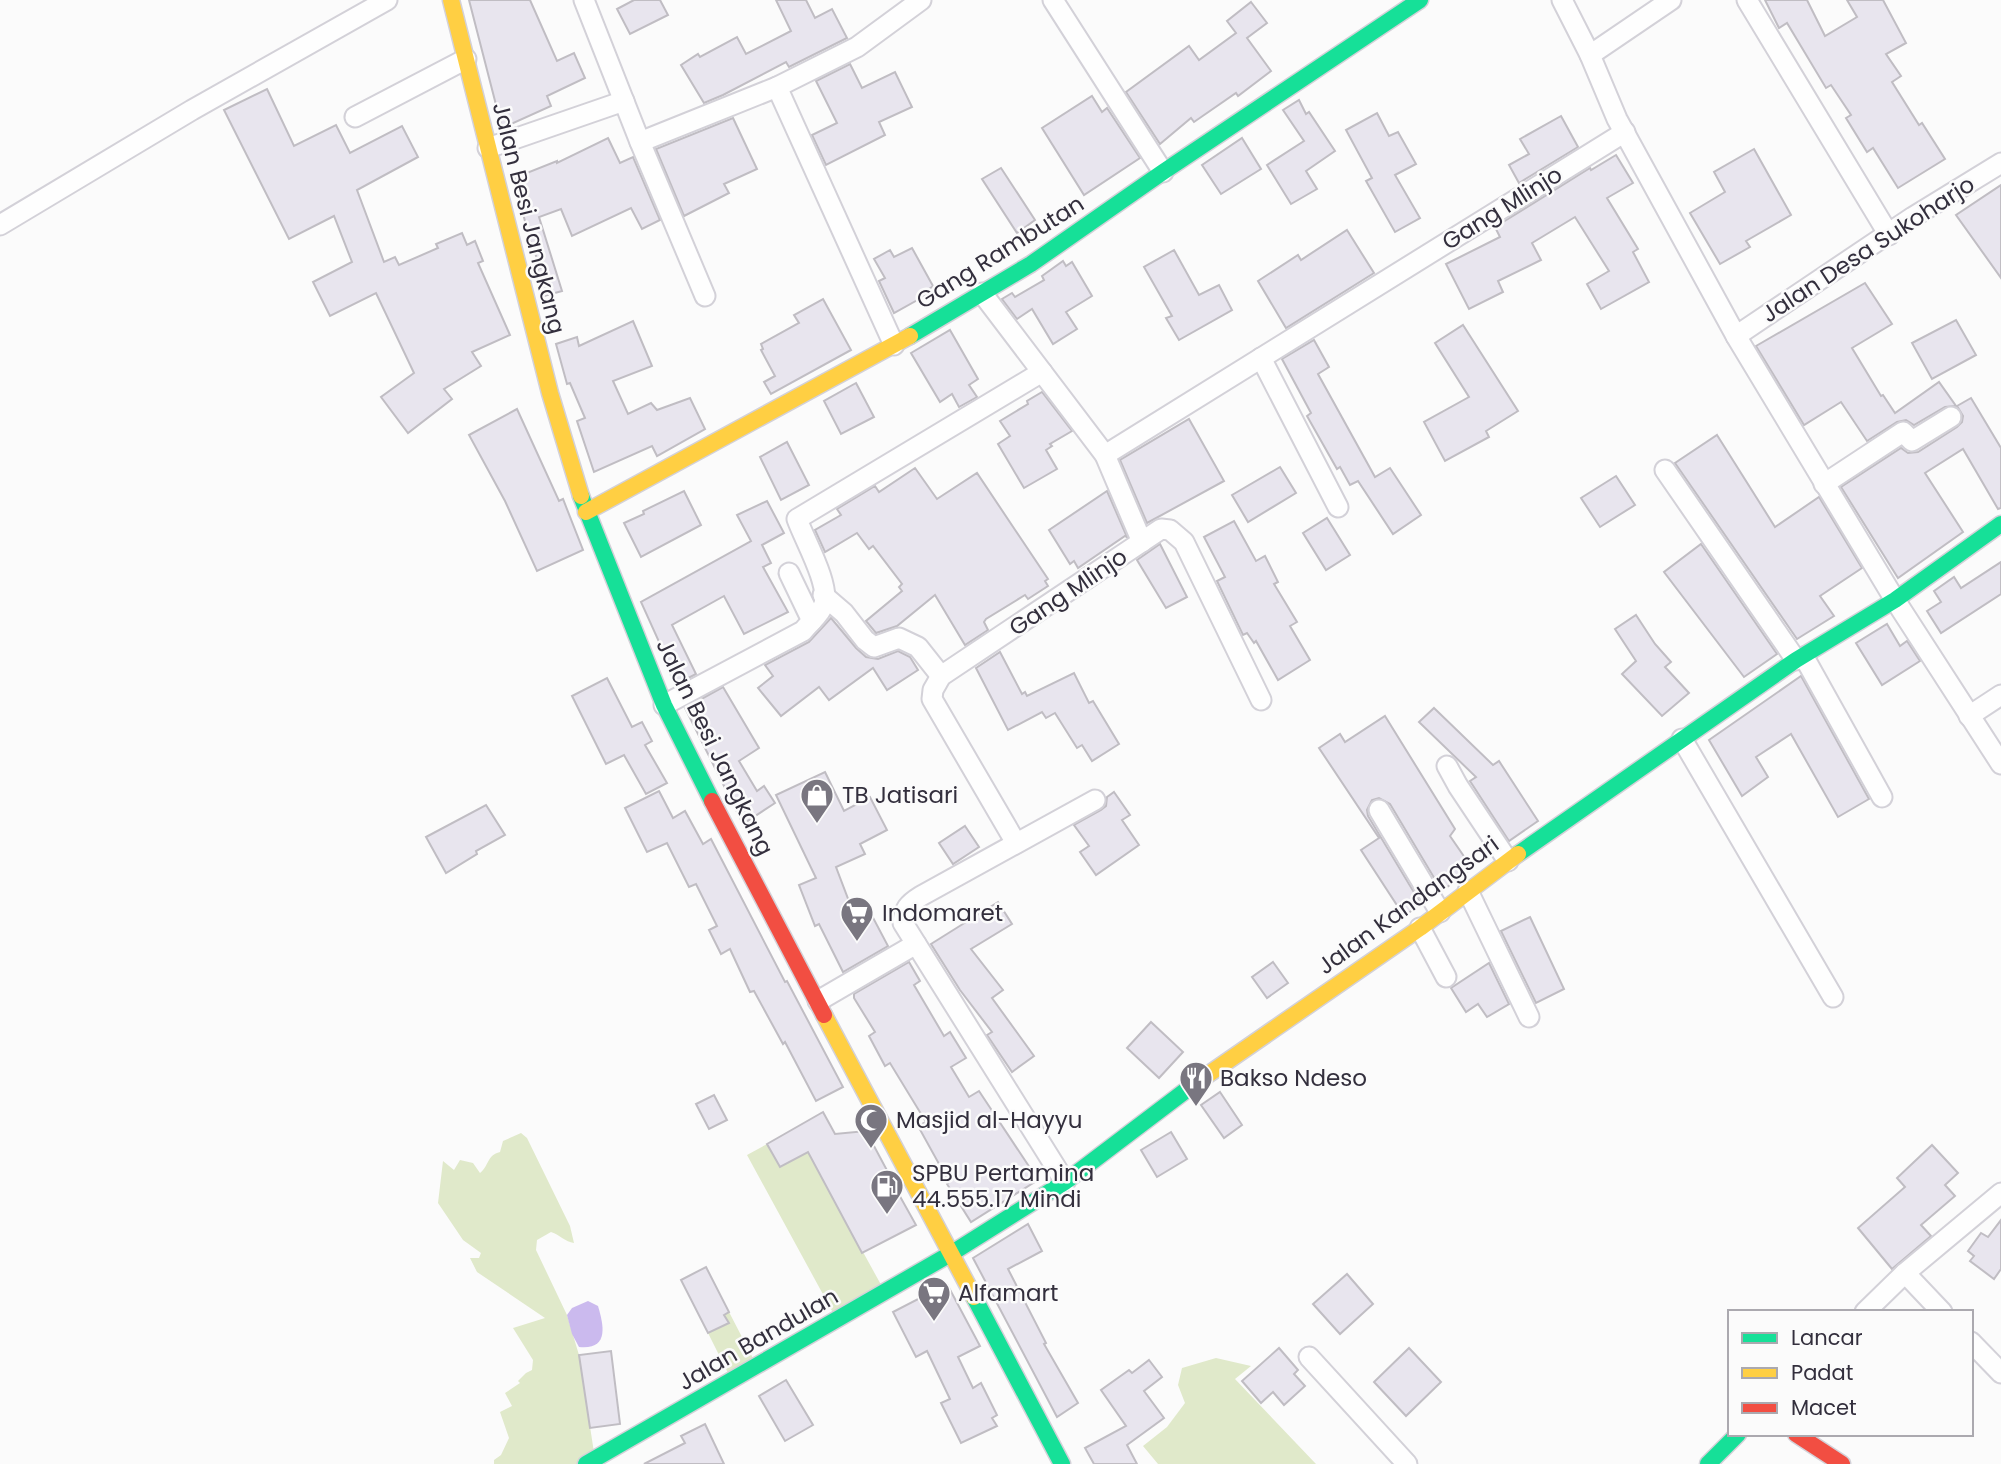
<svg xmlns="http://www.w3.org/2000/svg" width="2001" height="1464" viewBox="0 0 2001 1464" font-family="Poppins,sans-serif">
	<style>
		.green { fill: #e0e9ca }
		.water { fill: #cbbaee }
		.building { fill: #e8e5ee; stroke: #c0bdc3; stroke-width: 2 }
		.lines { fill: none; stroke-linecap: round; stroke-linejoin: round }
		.street-casing { stroke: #d3d1d8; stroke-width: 23 }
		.fast-casing { stroke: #d3d1d8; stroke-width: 19 }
		.slow-casing { stroke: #d3d1d8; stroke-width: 19 }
		.jam-casing { stroke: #d3d1d8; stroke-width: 19 }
		.street { stroke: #fefefe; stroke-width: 19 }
		.fast { stroke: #16e098; stroke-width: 16 }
		.slow { stroke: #ffcf43; stroke-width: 16 }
		.jam { stroke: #f24e42; stroke-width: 16 }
		.labels { text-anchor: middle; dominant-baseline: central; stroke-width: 5; stroke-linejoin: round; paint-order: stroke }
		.street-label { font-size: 23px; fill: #332f3d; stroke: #fbfbfb }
		.poi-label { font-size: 23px; fill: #332f3d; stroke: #fbfbfb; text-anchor: start }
	</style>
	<rect width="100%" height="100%" fill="#fbfbfb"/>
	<g class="green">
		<path d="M 521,1133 L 527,1138 L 570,1226 L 574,1243 C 565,1242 560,1235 551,1232 L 537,1240 L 536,1250 L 567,1315 L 579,1355 L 595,1459 L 586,1464 L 494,1464 L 494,1460 L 501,1455 L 509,1438 L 500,1412 L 512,1406 L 505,1393 L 520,1383 L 518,1381 L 526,1373 L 532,1370 L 533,1360 L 513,1328 L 545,1318 L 477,1272 L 470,1258 L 479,1258 L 481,1253 L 463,1240 L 438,1203 L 443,1161 L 454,1170 L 460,1160 L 473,1163 L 480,1173 C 489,1166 487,1155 500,1152 L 503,1141 Z"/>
		<polygon points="767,1144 780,1167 808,1152 885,1292 837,1320 747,1155"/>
		<polygon points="729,1312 757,1366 732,1381 708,1333 728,1324 724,1315"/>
		<polygon points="1216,1358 1251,1366 1235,1379 1316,1464 1158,1464 1143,1446 1167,1427 1185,1403 1178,1385 1182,1368"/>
	</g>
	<path class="water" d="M 588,1301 L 598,1306 C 604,1326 609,1350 579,1347 L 572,1334 L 567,1315 L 572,1308 Z"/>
	<g class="building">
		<polygon points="469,0 530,0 557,61 574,53 585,78 547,96 551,106 502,128"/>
		<polygon points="634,0 660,0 668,15 630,34 617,9"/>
		<polygon points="776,0 806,0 815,18 832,9 847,38 789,67 786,62 723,95 704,103 681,65 698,54 700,57 737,37 746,54 791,31"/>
		<polygon points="1765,0 1807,0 1825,36 1857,17 1847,0 1883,0 1906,43 1886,54 1901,76 1892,82 1919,125 1922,123 1945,159 1898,188 1873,148 1867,152 1846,118 1851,115 1831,85 1826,88 1787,23 1779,28"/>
		<polygon points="1251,2 1267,23 1247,38 1271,71 1238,96 1236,93 1194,122 1191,118 1160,144 1126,92 1189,46 1199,60 1236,33 1227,21"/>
		<polygon points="850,64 862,88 895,72 912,107 879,122 885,135 826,165 812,135 837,123 816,81"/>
		<polygon points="267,89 294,146 336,125 350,153 402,126 418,157 357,190 384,262 395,257 399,265 438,248 436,244 462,233 467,245 475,241 483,261 478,263 510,335 472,352 481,366 444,389 452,399 408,433 381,397 414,373 376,293 330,316 313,282 352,262 334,216 289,239 224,110"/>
		<polygon points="1092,96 1102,112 1107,108 1140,158 1084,195 1042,128"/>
		<polygon points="1299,100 1306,114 1309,112 1335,151 1306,171 1317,189 1291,204 1267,165 1304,141 1283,110"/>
		<polygon points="1377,113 1389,136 1398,132 1416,164 1395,175 1420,218 1395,232 1366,181 1372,178 1346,130"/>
		<polygon points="1561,116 1578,147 1519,183 1509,165 1529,154 1520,139"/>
		<polygon points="733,118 757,169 724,184 729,193 684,216 656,149"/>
		<polygon points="608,138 620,163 633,157 660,220 642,229 631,208 572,236 561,209 539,217 562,291 544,296 537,269 541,268 530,241 514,178 557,161 557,163"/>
		<polygon points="1242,138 1261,169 1221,194 1202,165"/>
		<polygon points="1754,149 1791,215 1746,241 1750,247 1720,264 1690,213 1725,192 1714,172"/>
		<polygon points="1616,155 1633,183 1607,198 1638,249 1633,252 1649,282 1601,309 1587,284 1609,271 1575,217 1532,243 1541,260 1498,281 1503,292 1469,309 1446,264 1500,237 1495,227 1590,168 1591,170"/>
		<polygon points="1001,168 1035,220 1017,233 982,179"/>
		<polygon points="2001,185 2001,278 1956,215"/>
		<polygon points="1347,230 1374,273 1286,328 1258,281 1298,255 1301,260"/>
		<polygon points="912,248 933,286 928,290 930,293 894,313 879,281 885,278 874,259 890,250 894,257"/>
		<polygon points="1174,250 1199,295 1219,285 1232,310 1179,340 1166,318 1172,316 1144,267"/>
		<polygon points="1063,261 1066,266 1072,262 1092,296 1066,312 1077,329 1053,344 1032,309 1017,319 1002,299 1012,293 1015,297 1044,280 1042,276"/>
		<polygon points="1865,283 1892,324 1852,348 1881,396 1883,395 1895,413 1939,382 1956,406 1945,407 1914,425 1906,420 1897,422 1867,441 1841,402 1804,425 1756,346"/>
		<polygon points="823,299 851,350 771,394 764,382 775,376 761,350 763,349 761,344 799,323 794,315"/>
		<polygon points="1956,320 1976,355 1932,379 1912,343"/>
		<polygon points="633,321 652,366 613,381 628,414 651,403 657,410 690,398 705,429 657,456 652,446 594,472 577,421 585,418 570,383 567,384 556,344 577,337 579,346"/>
		<polygon points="1463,325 1518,411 1486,431 1489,437 1445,461 1424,422 1469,397 1435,343"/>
		<polygon points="950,330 978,379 969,385 977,397 959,407 952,394 940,402 911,353"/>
		<polygon points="1314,340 1329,367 1318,374 1375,477 1390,468 1421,515 1393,534 1358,481 1350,485 1340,467 1337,469 1307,416 1311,413 1282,359"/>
		<polygon points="856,383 874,417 841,434 824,401"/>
		<polygon points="1042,392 1072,431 1050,444 1052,446 1046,450 1057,469 1024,488 998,444 1010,436 1000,421 1028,404 1027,401"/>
		<polygon points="1971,398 2001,448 2001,508 1998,509 1963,449 1925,473 1963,532 1898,578 1841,487 1901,448 1908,453 1918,452 1957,427 1962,422 1963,416 1957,406"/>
		<polygon points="517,409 559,501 563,499 583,550 537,571 505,501 469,435"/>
		<polygon points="1189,419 1224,481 1147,523 1120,460"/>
		<polygon points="1717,435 1775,527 1819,497 1862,568 1820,596 1834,616 1797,639 1675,463"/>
		<polygon points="787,442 809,485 781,500 760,457"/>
		<polygon points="1280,467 1296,493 1248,522 1232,495"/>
		<polygon points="915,468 937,499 977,473 1048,579 1045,581 1048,586 1028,599 1025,595 986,619 984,622 988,630 965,645 935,595 897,626 876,633 866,621 902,591 899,587 902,584 873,546 869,549 857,533 825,552 815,530 841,515 837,509 875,486 879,492"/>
		<polygon points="1616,476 1635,505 1600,527 1581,498"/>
		<polygon points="684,491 701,525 641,557 624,523 644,514 643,511"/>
		<polygon points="1107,491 1127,537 1125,536 1078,568 1074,561 1070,564 1049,530"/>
		<polygon points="767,501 784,533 762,545 771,563 763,567 788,612 744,634 724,596 672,625 696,674 675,685 663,656 665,655 641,602 751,541 737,515"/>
		<polygon points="1327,518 1350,555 1326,570 1303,533"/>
		<polygon points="1234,521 1256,561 1265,556 1278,582 1274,584 1297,622 1290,626 1310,660 1278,680 1256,641 1254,643 1247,633 1243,635 1217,581 1225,577 1204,537"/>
		<polygon points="1160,544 1187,597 1166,608 1137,560"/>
		<polygon points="1701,544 1777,654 1744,677 1664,572"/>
		<polygon points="2001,562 2001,594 1941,633 1927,611 1941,602 1934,591 1954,577 1961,588"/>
		<polygon points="1636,615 1655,644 1671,662 1665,667 1689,693 1662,716 1622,674 1636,661 1615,629"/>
		<polygon points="831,618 856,648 866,657 878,659 898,651 910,657 918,670 887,690 873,668 829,700 819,687 781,716 758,688 773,676 765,665 809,642"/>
		<polygon points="1887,624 1900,646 1907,641 1920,661 1882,685 1856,643"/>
		<polygon points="1000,652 1022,694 1025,692 1027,696 1074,673 1089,703 1093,701 1119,744 1092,761 1082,745 1077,748 1055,713 1046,718 1042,712 1008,730 976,668"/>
		<polygon points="1801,676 1869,799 1838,817 1791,734 1756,757 1768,777 1742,796 1709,740"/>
		<polygon points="607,678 632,727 642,722 652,741 645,745 667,783 646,794 624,755 606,764 572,696"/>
		<polygon points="723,687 759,748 739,761 757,791 764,786 775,803 743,824 685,708"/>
		<polygon points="1434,708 1493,765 1499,761 1538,821 1509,841 1470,781 1476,777 1419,722"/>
		<polygon points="1385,716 1455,829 1450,836 1472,868 1442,891 1390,804 1379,798 1372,800 1367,810 1368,816 1421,904 1404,916 1361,850 1379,838 1319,748 1340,734 1345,742"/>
		<polygon points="825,772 844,811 870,797 887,830 860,844 865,854 836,867 855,917 869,910 888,946 843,972 819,924 815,926 799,885 816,878 776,795"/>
		<polygon points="659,791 673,818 685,811 703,844 711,839 785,982 787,981 843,1087 816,1101 785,1042 783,1044 754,991 750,992 730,949 721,954 709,930 717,926 696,884 689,887 667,843 647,852 625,808"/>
		<polygon points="1114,792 1130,815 1122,820 1139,845 1096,875 1080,852 1089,846 1074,825 1101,810 1106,806 1107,797"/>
		<polygon points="486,805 505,835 476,851 477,854 446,873 426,837"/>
		<polygon points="965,826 979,847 953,864 939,843"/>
		<polygon points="998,902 1012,924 971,949 1003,990 992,998 1034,1056 1012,1072 987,1035 992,1032 960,990 931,944"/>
		<polygon points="1530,917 1564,989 1536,1003 1501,931"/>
		<polygon points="909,962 920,981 914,985 944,1036 950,1032 966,1058 951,1067 969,1097 979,1091 1038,1180 971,1222 947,1184 949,1182 918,1126 926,1122 890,1063 885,1066 869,1036 875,1032 854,998 854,994"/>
		<polygon points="1273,962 1288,983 1267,998 1252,977"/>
		<polygon points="1489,963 1509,1004 1487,1017 1478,1004 1466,1012 1451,988"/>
		<polygon points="1151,1022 1183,1052 1159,1078 1127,1048"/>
		<polygon points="1220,1092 1242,1125 1224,1138 1201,1105"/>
		<polygon points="714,1095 727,1120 709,1129 696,1104"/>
		<polygon points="823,1112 835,1134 866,1131 890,1176 891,1194 897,1191 916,1225 862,1253 808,1152 780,1167 767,1144"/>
		<polygon points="1171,1132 1187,1159 1157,1177 1141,1150"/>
		<polygon points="1932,1145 1958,1173 1945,1185 1955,1196 1921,1225 1931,1236 1892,1269 1858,1228 1905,1187 1897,1178"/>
		<polygon points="2001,1220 2001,1269 1994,1279 1970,1261 1974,1256 1968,1251 1981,1233 1988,1237"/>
		<polygon points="1028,1224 1042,1251 1008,1269 1046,1343 1044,1344 1078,1403 1057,1417 973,1258"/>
		<polygon points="706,1267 729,1312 724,1315 729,1323 708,1333 681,1280"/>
		<polygon points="1347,1274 1373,1304 1340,1334 1313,1304"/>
		<polygon points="947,1284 980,1346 958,1357 973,1388 981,1383 997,1415 992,1418 997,1426 961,1443 941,1403 950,1399 927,1351 916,1357 893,1312"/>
		<polygon points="1279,1348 1298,1370 1294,1374 1305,1386 1284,1405 1273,1392 1261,1403 1242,1381"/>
		<polygon points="1409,1348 1441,1382 1406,1416 1374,1382"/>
		<polygon points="611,1351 620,1424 590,1428 579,1355"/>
		<polygon points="1149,1360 1162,1377 1144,1391 1164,1418 1127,1445 1137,1464 1094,1464 1085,1448 1126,1426 1101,1390 1129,1370 1132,1373"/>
		<polygon points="786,1380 813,1425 785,1441 759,1396"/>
		<polygon points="705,1424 724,1464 644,1464 685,1443 681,1436"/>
	</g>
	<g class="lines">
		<defs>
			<g id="street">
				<polyline points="584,0 640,142 705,296"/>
				<polyline points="1053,0 1163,172"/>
				<polyline points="1562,0 1590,55 1617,119 1736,336 1895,600 2001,764"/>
				<polyline points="1747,0 1889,235"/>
				<polyline points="1590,55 1671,0"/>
				<polyline points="777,87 894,345"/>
				<polyline points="355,117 466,59"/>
				<polyline points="640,142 777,87 857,47 921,0"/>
				<polyline points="488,148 624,101"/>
				<polyline points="0,225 192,110 387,0"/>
				<polyline points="982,293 1105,455 1142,542"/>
				<polyline points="1736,336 1913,217 2001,163"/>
				<polyline points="1261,358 1338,507"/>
				<polyline points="1105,455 1625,132"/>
				<polyline points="1665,470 1796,660"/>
				<polyline points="1824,484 1903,432 1912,441 1951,417"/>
				<polyline points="789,573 812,621"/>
				<polyline points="823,595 844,613 865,640 874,647 899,638 918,647 941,676"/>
				<polyline points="1804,657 1882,797"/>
				<path d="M 664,705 L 803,631 C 809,623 821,614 824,604 C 830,584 804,539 797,519 L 1042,372"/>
				<polyline points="1969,716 2001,695"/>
				<polyline points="1682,739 1833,997"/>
				<polyline points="1447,766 1458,786 1508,861"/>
				<polyline points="1379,810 1440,912"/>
				<polyline points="1016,843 932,699 933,690 941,676 1161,529 1170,530 1184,542 1261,700"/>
				<polyline points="1468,891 1529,1017"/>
				<polyline points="1420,928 1446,977"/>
				<polyline points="818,1001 916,944"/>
				<path d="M 1065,1182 L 903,923 C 904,909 908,904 921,896 L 1095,800"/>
				<polyline points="1905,1273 1942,1312"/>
				<polyline points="1865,1312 1905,1273 2001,1193"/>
				<polyline points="1971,1342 2001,1373"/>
				<polyline points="1309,1357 1407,1464"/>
			</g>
			<g id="fast">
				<polyline points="910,336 1031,264 1163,172 1420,0"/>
				<polyline points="581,496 664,705 712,801"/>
				<polyline points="1518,854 1796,660 1895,600 2001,524"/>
				<polyline points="974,1297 1062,1464"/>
				<polyline points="586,1464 952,1253 1065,1182 1193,1085"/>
				<polyline points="1708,1464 1738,1434"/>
			</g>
			<g id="slow">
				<polyline points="451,0 550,393 581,496"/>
				<polyline points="586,512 910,336"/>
				<polyline points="824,1015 974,1297"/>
				<polyline points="1193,1085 1420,928 1518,854"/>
			</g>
			<g id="jam">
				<polyline points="712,801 824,1015"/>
				<polyline points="1796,1434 1842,1464"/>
			</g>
		</defs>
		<use href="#street" class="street-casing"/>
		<use href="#fast" class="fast-casing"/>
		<use href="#slow" class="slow-casing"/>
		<use href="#jam" class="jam-casing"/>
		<use href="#street" class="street"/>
		<use href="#fast" class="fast"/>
		<use href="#slow" class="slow"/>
		<use href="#jam" class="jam"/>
	</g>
	<defs>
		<symbol id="shop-pin" viewBox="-11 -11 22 30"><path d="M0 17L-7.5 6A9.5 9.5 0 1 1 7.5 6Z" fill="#797680" stroke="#fbfbfb"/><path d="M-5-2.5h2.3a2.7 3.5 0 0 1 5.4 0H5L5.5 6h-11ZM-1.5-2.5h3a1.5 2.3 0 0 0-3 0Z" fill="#fff"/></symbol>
		<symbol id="supermarket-pin" viewBox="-11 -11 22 30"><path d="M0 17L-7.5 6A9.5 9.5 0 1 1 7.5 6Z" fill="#797680" stroke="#fbfbfb"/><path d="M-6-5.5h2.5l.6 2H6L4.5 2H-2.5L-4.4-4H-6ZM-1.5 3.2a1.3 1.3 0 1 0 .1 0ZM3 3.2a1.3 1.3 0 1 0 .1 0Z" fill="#fff"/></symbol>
		<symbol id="restaurant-pin" viewBox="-11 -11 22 30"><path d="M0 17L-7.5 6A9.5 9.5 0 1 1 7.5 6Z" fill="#797680" stroke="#fbfbfb"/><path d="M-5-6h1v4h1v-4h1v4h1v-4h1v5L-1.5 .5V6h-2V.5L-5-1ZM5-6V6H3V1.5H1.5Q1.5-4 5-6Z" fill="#fff"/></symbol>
		<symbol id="mosque-pin" viewBox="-11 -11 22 30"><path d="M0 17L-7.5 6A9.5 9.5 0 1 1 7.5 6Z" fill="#797680" stroke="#fbfbfb"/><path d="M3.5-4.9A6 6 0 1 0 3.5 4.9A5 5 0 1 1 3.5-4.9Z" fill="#fff"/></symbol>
		<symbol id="fuel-pin" viewBox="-11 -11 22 30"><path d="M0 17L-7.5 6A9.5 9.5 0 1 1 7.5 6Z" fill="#797680" stroke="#fbfbfb"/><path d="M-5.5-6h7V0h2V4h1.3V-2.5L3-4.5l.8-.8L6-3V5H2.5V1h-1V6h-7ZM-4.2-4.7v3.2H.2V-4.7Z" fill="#fff"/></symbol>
	</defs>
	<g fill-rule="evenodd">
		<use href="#shop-pin" x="798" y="776" width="38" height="52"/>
		<use href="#supermarket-pin" x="838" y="894" width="38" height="52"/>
		<use href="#restaurant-pin" x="1177" y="1059" width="38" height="52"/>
		<use href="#mosque-pin" x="852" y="1101" width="38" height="52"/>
		<use href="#fuel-pin" x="868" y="1167" width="38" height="52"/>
		<use href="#supermarket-pin" x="915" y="1274" width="38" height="52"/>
	</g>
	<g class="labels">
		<g class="street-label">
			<text transform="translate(1502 208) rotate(-32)">Gang Mlinjo</text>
			<text transform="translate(529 218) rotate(76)">Jalan Besi Jangkang</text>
			<text transform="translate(1868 249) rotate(-33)">Jalan Desa Sukoharjo</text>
			<text transform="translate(1000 252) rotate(-32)">Gang Rambutan</text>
			<text transform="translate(1068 592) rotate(-34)">Gang Mlinjo</text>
			<text transform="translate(715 747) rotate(64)">Jalan Besi Jangkang</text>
			<text transform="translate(1408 905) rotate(-36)">Jalan Kandangsari</text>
			<text transform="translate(758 1339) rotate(-30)">Jalan Bandulan</text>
		</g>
		<g class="poi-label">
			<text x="842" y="795">TB Jatisari</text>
			<text x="882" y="913">Indomaret</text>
			<text x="1220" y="1078">Bakso Ndeso</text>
			<text x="896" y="1120">Masjid al-Hayyu</text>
			<text x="912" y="1173">SPBU Pertamina<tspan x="912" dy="26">44.555.17 Mindi</tspan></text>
			<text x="958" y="1293">Alfamart</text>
		</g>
	</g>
	<rect x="1728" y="1310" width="245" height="126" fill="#fbfbfb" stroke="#aba9af" stroke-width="2"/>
	<rect x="1742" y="1333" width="35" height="10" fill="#16e098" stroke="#aba9af" stroke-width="2"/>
	<text x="1791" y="1345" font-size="21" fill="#332f3d">Lancar</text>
	<rect x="1742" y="1368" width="35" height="10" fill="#ffcf43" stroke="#aba9af" stroke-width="2"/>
	<text x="1791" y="1380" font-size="21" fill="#332f3d">Padat</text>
	<rect x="1742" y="1403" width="35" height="10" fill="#f24e42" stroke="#aba9af" stroke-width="2"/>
	<text x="1791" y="1415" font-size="21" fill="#332f3d">Macet</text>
</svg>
